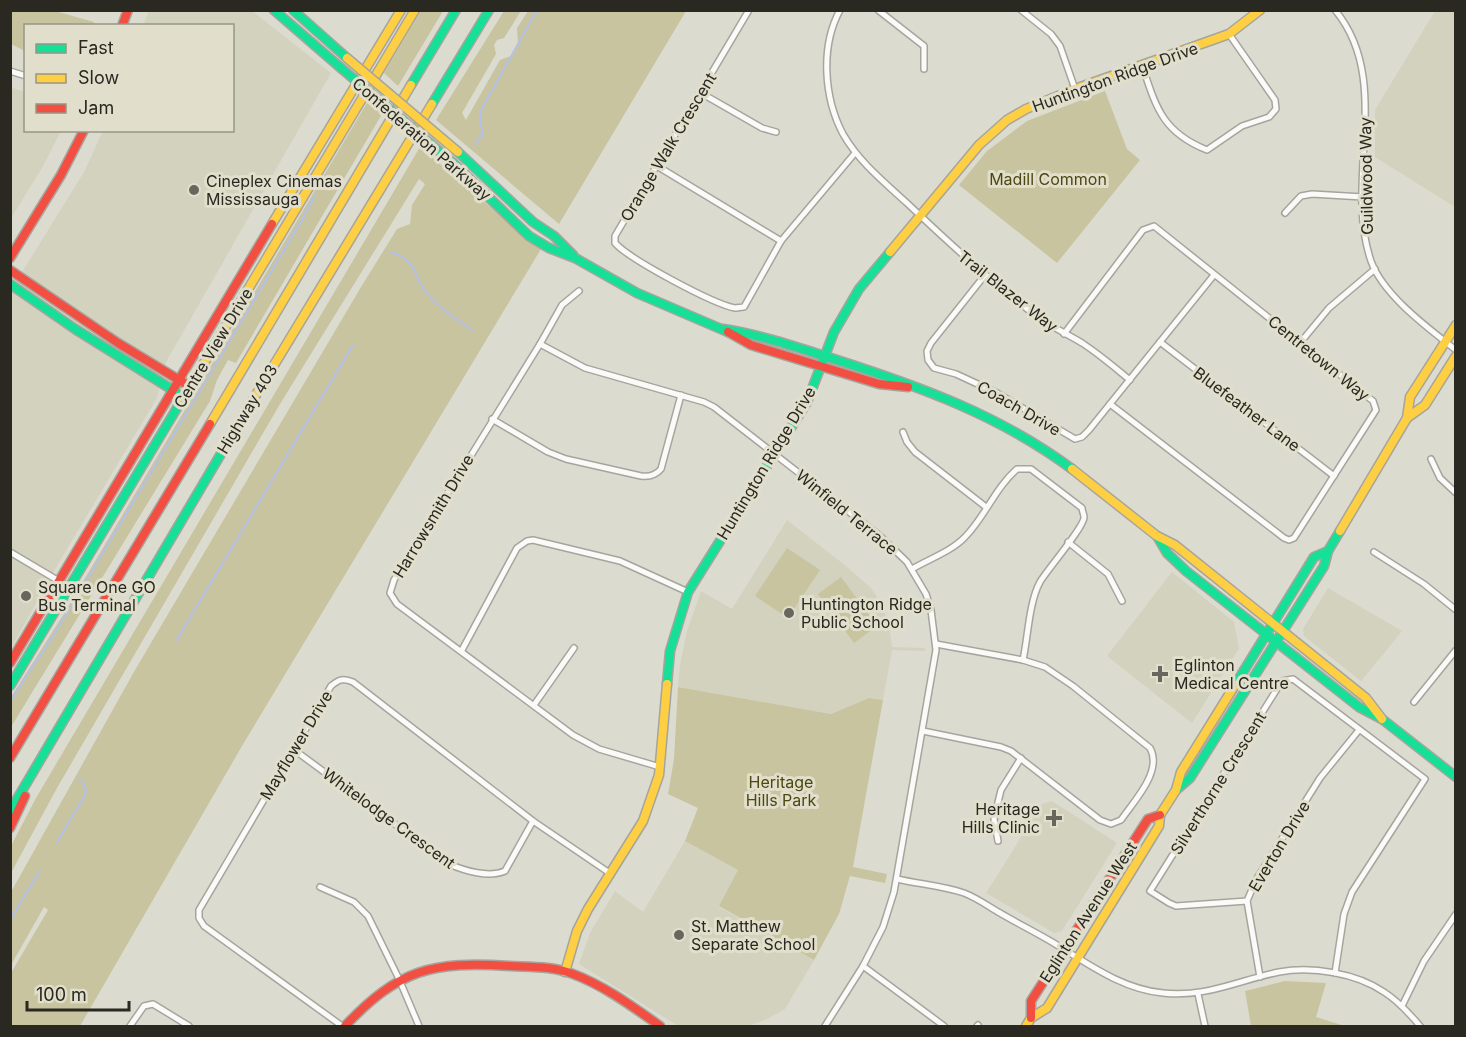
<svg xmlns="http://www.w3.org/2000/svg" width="1466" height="1037" viewBox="0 0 1466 1037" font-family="Inter,sans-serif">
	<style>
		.built { fill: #d3d2be }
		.green { fill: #c8c4a0 }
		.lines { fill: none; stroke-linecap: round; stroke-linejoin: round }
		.stream { stroke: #b4c0e8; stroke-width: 2 }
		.street-casing { stroke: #a6a59d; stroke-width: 8 }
		.fast-casing { stroke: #a6a59d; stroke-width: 11 }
		.slow-casing { stroke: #a6a59d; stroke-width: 11 }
		.jam-casing { stroke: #a6a59d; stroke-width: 11 }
		.street { stroke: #fafaf8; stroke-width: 5 }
		.fast { stroke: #16e098; stroke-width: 8 }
		.slow { stroke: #ffcf43; stroke-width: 8 }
		.jam { stroke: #f24e42; stroke-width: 8 }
		.fast-bridge-casing { stroke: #a6a59d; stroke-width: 11; stroke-linecap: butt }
		.slow-bridge-casing { stroke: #a6a59d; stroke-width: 11; stroke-linecap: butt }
		.fast-bridge { stroke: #16e098; stroke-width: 8 }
		.slow-bridge { stroke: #ffcf43; stroke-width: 8 }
		.poi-dot { fill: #68675e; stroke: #e1dfcb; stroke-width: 2 }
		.labels { text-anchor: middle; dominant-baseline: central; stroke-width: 6; stroke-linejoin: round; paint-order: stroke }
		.street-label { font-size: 16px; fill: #292821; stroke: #e1dfcb }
		.park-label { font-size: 16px; fill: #4c4812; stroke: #e1dfcb }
		.poi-label { font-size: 16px; fill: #292821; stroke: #e1dfcb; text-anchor: start }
	</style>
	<rect width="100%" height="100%" fill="#dcdbd0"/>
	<g class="built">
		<polygon points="149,11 252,11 331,73 166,362 157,398 61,559 11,648 11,290 84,172 103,131 232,130 232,26 143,25"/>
		<polygon points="1435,11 1455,11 1455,207 1375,157 1375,110"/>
		<polygon points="10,87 25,92 26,130 61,131 42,168 11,218"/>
		<polygon points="787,520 846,566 871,588 882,605 889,625 892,647 925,648 925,651 892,650 883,700 869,698 831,714 678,687 680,665 687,631 701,591 732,609"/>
		<polygon points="1172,572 1234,622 1239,648 1192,723 1107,656"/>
		<polygon points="1328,588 1402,631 1361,681 1304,636 1303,629"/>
		<polygon points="1052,801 1117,843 1062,931 1054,933 986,893 1042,804"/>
		<polygon points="685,841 738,870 719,907 814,960 785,1009 763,1021 746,1026 678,1026 579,964 590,933 615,891 643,912"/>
	</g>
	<g class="green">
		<polygon points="11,10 55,11 94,22 93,25 26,26 25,51 11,44"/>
		<polygon points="421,11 443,11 398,86 384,73"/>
		<polygon points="504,11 521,11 504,38 497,40 494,45 496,54 462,113 466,120 500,60 513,55 518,45 517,28 528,11 686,11 559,224 436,120"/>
		<polygon points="1105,91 1127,149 1140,160 1057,263 959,185 987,151 1027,121"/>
		<polygon points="368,101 382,114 236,363 228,360 217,380 210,401 11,727 11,697 65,612"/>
		<polygon points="420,147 494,210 540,244 541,249 242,746 80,1026 11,1026 11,973 48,910 44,907 11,965 11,892 135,670 361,287 397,229 410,224 412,205 425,184 419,179 280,404 57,788 11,873 11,846 36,798"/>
		<polygon points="787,548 820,570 788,618 755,596"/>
		<polygon points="841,577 877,626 854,643 818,594"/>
		<polygon points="678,687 831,714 869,698 883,700 853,867 887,874 885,883 850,876 839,914 814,960 719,906 738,870 685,841 698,808 668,794 674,759"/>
		<polygon points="1285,981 1326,983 1316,1017 1345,1026 1251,1026 1245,991"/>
	</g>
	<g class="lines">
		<g class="stream">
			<polyline points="475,144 483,135 480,121 481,110 537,10"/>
			<path d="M 391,252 C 420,262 410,273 427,293 C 439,308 456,319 472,330"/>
			<polyline points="176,641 353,345"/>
			<polyline points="10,701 53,636 302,220 315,195"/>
			<path d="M 57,842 L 85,795 C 87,787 85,784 78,779"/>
			<polyline points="10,920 39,872"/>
		</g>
		<defs>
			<g id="street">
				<path d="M 749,10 L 615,236 L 615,243 C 629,259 713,304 735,308 C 737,308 742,307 744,307 L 781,241 L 855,153"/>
				<path d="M 840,10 C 820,47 824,98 843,134 C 859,162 884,182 908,204 C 949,243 990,281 1035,315 C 1050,326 1067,334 1082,343 C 1099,354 1114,367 1130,380"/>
				<polyline points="878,10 924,46 924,69"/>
				<polyline points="1021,10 1051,34 1060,46 1075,89"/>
				<path d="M 1335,10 C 1394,81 1343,180 1371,261 C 1383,295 1428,328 1456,350"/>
				<path d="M 1142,65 C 1156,107 1162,132 1207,150 L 1242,126 L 1269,117 L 1276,109 L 1275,100 L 1229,34"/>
				<polyline points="10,71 26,76"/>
				<polyline points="701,93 762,128 776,132"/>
				<polyline points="657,166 781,241"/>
				<polyline points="1285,213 1301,196 1312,194 1363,197"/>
				<polyline points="985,275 931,343 927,351 928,360 934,368 956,374 997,393 1075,439 1082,437 1089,430 1214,275"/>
				<polyline points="579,291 562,305 540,344 394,580 390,593 397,604 573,735 599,749 660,767"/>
				<polyline points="1064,334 1143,230 1154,226 1373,401 1376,410 1294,538 1289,540 1284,538 1110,404"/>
				<polyline points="1160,342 1334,476"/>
				<polyline points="1300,343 1329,308 1375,269"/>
				<polyline points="540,344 585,368 704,402 714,407 880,536 907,562 926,594 931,610 936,650 894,892 883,927 863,966 825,1026"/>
				<path d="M 492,419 L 548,452 L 566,459 L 641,476 C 649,477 656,475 661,469 L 681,395"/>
				<polyline points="903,432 907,442 915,452 986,507"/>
				<polyline points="1431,459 1440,478 1456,493"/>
				<polyline points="1068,542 1108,574 1122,601"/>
				<polyline points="10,552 69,587"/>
				<polyline points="1374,552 1424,584 1456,610"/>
				<path d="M 912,569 C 929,559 952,551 965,537 C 985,517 995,488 1017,469 L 1031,469 L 1082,508 C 1082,511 1084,514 1084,517 C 1085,526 1047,570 1040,582 C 1029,602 1028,637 1023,660"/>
				<polyline points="462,650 517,548 527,541 533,540 620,561 688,592"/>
				<polyline points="1414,702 1456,650"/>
				<polyline points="534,705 574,648"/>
				<path d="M 923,731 L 1001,747 L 1011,751 L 1100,820 L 1111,824 L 1121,820 C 1134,801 1163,771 1150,748 L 1073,686 L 1045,667 L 1023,660 L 936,644"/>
				<path d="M 293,749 L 449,864 C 465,871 489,878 505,871 L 533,821"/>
				<polyline points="998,841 994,819 1001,790 1021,758"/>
				<path d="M 897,879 C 919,884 943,886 964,893 C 977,898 988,906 1000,913 C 1017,923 1035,932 1052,942 C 1087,963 1121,989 1163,993 C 1205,998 1239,980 1279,972 C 1312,966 1356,973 1384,992 C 1398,1001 1410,1014 1420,1026"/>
				<polyline points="320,887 354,902 368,916 399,979 419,1026"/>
				<polyline points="1247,901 1176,906 1169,903 1150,891 1282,681 1293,679 1425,779 1352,892 1344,914 1335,973"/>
				<polyline points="863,966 944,1026"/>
				<polyline points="1260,977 1247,901 1256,880 1320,778 1359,730"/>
				<polyline points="1198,994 1205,1026"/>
				<polyline points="1402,1006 1424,961 1456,914"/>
				<polyline points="130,1026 144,1006 153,1004 189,1026"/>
				<path d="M 342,1026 L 204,926 L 199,918 L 199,910 L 331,686 C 339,679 344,678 353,682 L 533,821 L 611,874"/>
				<polyline points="977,1026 978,1025"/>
			</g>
			<g id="fast">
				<polyline points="274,10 341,68"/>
				<polyline points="293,10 347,58"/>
				<polyline points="411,85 456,10"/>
				<polyline points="432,104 489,10"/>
				<polyline points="458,152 533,222 554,236 573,255"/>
				<polyline points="453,163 529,236 549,248 575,258 637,293 728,332"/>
				<polyline points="10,284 75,329 176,392"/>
				<path d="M 723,329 C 762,335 799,348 837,360 C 921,387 1001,416 1072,469"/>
				<polyline points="1157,536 1167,553 1186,571 1359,707 1382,719 1456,777"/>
				<polyline points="667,684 670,651 688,592 807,402 834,332 859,289 890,252"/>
				<polyline points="1235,685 1314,557 1328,551"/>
				<polyline points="10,686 183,398"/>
				<polyline points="1176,790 1190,778 1324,566 1328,551 1340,531"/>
				<polyline points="10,811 248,408"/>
			</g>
			<g id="slow">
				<polyline points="272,224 401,10"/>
				<polyline points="890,252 979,145 1007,120 1026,109 1075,89 1229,34 1260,10"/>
				<polyline points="183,398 415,10"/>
				<polyline points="248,408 432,104"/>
				<polyline points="1407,418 1425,405 1456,356"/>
				<polyline points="210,424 411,85"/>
				<polyline points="1072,469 1157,536 1175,545 1366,698 1382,719"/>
				<polyline points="1340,531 1407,418 1410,397 1456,325"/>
				<polyline points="565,972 577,931 588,909 643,821 659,775 667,684"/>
				<polyline points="1026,1026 1031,1018 1047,1008 1159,826 1160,815 1176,790 1181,772 1235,685"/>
			</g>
			<g id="jam">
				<polyline points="122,26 128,10"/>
				<polyline points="10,258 61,175 84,130"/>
				<polyline points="10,270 118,343 189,386"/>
				<polyline points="728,332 751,345 879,384 908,387"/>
				<polyline points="10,663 272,224"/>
				<polyline points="10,758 210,424"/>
				<polyline points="10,828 25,796"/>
				<polyline points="1031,1018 1031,1001 1148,819 1160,815"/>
				<path d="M 345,1026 C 399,969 432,961 510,966 C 531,967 553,966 573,974 C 605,986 633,1007 660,1026"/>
			</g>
		</defs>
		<use href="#street" class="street-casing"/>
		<use href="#fast" class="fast-casing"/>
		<use href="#slow" class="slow-casing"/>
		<use href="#jam" class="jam-casing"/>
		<use href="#street" class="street"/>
		<use href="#fast" class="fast"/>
		<use href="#slow" class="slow"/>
		<use href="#jam" class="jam"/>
		<defs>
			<polyline id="fast-bridge" points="341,68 453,163"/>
			<polyline id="slow-bridge" points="347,58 458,152"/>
		</defs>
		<use href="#fast-bridge" class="fast-bridge-casing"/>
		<use href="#slow-bridge" class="slow-bridge-casing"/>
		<use href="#fast-bridge" class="fast-bridge"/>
		<use href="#slow-bridge" class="slow-bridge"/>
	</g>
	<g class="poi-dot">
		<circle cx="194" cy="190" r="6"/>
		<circle cx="26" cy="596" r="6"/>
		<circle cx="789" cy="613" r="6"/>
		<path d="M1157 665h6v6h6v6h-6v6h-6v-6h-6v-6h6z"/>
		<path d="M1051 809h6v6h6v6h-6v6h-6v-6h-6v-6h6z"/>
		<circle cx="679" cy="935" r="6"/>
	</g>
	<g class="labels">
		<g class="street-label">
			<text transform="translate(1115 77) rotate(-20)">Huntington Ridge Drive</text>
			<text transform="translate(422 139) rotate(41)">Confederation Parkway</text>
			<text transform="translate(668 147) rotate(-59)">Orange Walk Crescent</text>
			<text transform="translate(1366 176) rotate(-91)">Guildwood Way</text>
			<text transform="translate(1008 291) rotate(38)">Trail Blazer Way</text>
			<text transform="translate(213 348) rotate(-59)">Centre View Drive</text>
			<text transform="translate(1319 358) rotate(39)">Centretown Way</text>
			<text transform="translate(1019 408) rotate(30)">Coach Drive</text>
			<text transform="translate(247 409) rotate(-59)">Highway 403</text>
			<text transform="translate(1247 409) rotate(37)">Bluefeather Lane</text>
			<text transform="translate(766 463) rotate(-59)">Huntington Ridge Drive</text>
			<text transform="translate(847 512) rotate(39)">Winfield Terrace</text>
			<text transform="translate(433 516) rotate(-59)">Harrowsmith Drive</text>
			<text transform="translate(296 745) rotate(-59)">Mayflower Drive</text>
			<text transform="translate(1218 783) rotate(-58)">Silverthorne Crescent</text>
			<text transform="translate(389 818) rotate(36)">Whitelodge Crescent</text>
			<text transform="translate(1279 846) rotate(-59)">Everton Drive</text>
			<text transform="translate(1088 912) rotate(-57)">Eglinton Avenue West</text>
		</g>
		<g class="park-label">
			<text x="1048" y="179">Madill Common</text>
			<text x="781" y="782">Heritage<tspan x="781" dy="18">Hills Park</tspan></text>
		</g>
		<g class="poi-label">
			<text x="206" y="181">Cineplex Cinemas<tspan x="206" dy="18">Mississauga</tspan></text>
			<text x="38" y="587">Square One GO<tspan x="38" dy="18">Bus Terminal</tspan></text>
			<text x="801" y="604">Huntington Ridge<tspan x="801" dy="18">Public School</tspan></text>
			<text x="1174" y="665">Eglinton<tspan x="1174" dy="18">Medical Centre</tspan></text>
			<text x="1040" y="809" text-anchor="end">Heritage<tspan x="1040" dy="18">Hills Clinic</tspan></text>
			<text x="691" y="926">St. Matthew<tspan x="691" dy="18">Separate School</tspan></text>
		</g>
	</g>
	<rect width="1466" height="1037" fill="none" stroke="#292821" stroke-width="24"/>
	<rect x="24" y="24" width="210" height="108" fill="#e1dfcb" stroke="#979687" stroke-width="1.5"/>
	<rect x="36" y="44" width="30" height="9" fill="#16e098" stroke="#979687" stroke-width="1.5"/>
	<text x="78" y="54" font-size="18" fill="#292821">Fast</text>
	<rect x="36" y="74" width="30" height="9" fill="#ffcf43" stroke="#979687" stroke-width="1.5"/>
	<text x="78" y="84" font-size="18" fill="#292821">Slow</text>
	<rect x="36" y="104" width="30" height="9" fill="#f24e42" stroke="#979687" stroke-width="1.5"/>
	<text x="78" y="114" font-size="18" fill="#292821">Jam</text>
	<path d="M27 1001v9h102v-9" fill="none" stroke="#292821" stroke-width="3"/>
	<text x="36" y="1001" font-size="18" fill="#292821" stroke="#e1dfcb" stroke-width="4.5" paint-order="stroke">100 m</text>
</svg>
